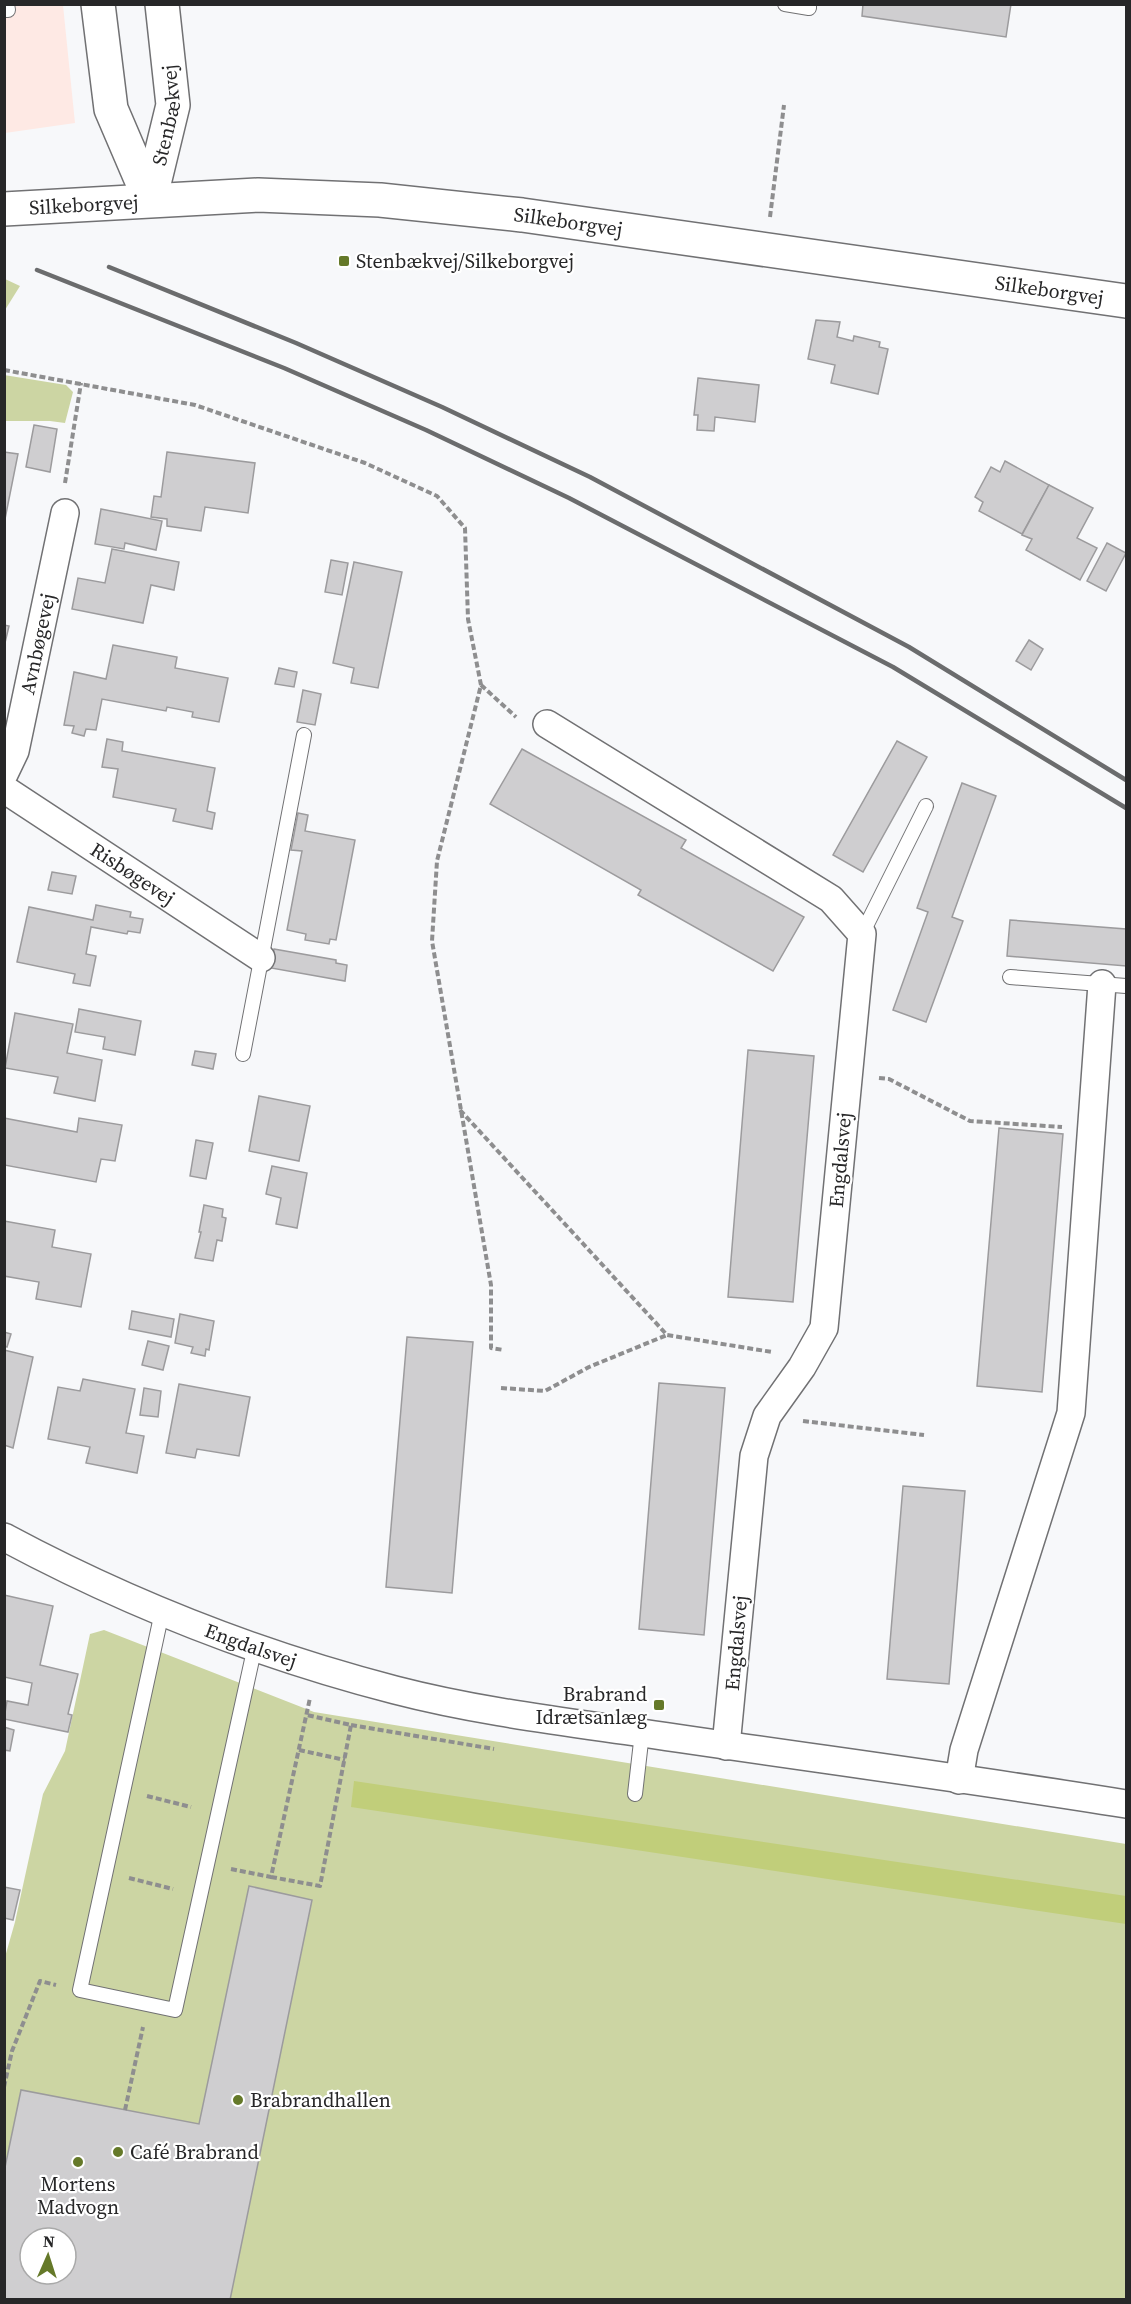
<svg xmlns="http://www.w3.org/2000/svg" width="1131" height="2304" viewBox="0 0 1131 2304" font-family="'Source Serif 4',serif">
	<style>
		.commercial { fill: #fee9e4 }
		.green { fill: #ccd5a3; fill-rule: evenodd }
		.forest { fill: #c1ce7a }
		.building { fill: #cfced0; stroke: #9c9b9d; stroke-width: 1.5; fill-rule: evenodd }
		.lines { fill: none; stroke-linecap: round; stroke-linejoin: round }
		.lane-casing { stroke: #717173; stroke-width: 16 }
		.street-casing { stroke: #717173; stroke-width: 30 }
		.secondary-casing { stroke: #717173; stroke-width: 36 }
		.path { stroke: #8e8e8f; stroke-width: 4; stroke-dasharray: 6 3; stroke-linecap: butt }
		.lane { stroke: #fff; stroke-width: 14 }
		.street { stroke: #fff; stroke-width: 27 }
		.secondary { stroke: #fff; stroke-width: 33 }
		.rail { stroke: #6b6c6d; stroke-width: 4.5 }
		.poi-dot { fill: #657929; stroke: #fff; stroke-width: 2 }
		.labels { text-anchor: middle; dominant-baseline: central; stroke-width: 4.5; stroke-linejoin: round; paint-order: stroke }
		.street-label { font-size: 20px; fill: #272728; stroke: #fff }
		.poi-label { font-size: 20px; fill: #272728; stroke: #fff; text-anchor: start }
	</style>
	<rect width="100%" height="100%" fill="#f7f8fa"/>
	<polygon class="commercial" points="5,5 63,5 75,123 5,133"/>
	<g class="green">
		<polygon points="5,279 20,286 5,310"/>
		<polygon points="4,375 66,385 73,392 65,423 50,421 5,421"/>
		<path d="M 104,1630 L 314,1712 L 1126,1844 L 1126,2299 L 5,2300 L 5,1957 L 15,1922 L 43,1794 L 65,1751 L 90,1634 ZM 30,2238 L 66,2238 L 66,2274 L 30,2274 Z"/>
	</g>
	<polygon class="forest" points="354,1781 1126,1896 1126,1924 351,1807"/>
	<g class="building">
		<polygon points="863,4 1011,4 1006,37 862,16"/>
		<polygon points="816,320 840,322 837,337 853,341 854,336 880,342 879,347 888,349 878,394 831,383 835,365 808,359"/>
		<polygon points="698,378 759,385 755,422 715,417 714,431 697,430 698,415 694,415"/>
		<polygon points="34,425 57,429 50,472 26,467"/>
		<polygon points="4,452 18,454 4,524"/>
		<polygon points="167,452 255,463 248,513 205,507 201,531 167,526 167,519 151,517 154,496 161,497"/>
		<polygon points="1005,461 1049,485 1022,534 979,511 983,502 975,497 991,467 1000,472"/>
		<polygon points="1049,485 1093,508 1077,538 1097,548 1080,580 1026,550 1032,539 1022,535"/>
		<polygon points="101,509 162,521 156,550 125,543 124,549 95,544"/>
		<polygon points="1107,543 1126,553 1106,591 1087,581"/>
		<polygon points="112,549 179,562 174,590 151,585 143,623 72,609 78,578 105,583"/>
		<polygon points="331,560 348,563 342,595 325,592"/>
		<polygon points="354,562 402,572 378,688 351,683 354,668 333,663"/>
		<polygon points="4,625 9,626 4,647"/>
		<polygon points="1029,640 1043,649 1031,670 1016,661"/>
		<polygon points="113,645 177,657 175,668 228,678 219,722 192,717 193,712 167,707 166,711 102,699 96,730 86,729 84,736 72,733 74,726 64,725 74,672 106,679"/>
		<polygon points="279,668 297,672 294,687 275,684"/>
		<polygon points="303,690 321,694 315,725 297,722"/>
		<polygon points="107,739 123,742 122,751 215,768 207,811 215,813 212,829 173,821 176,809 113,797 118,769 102,767"/>
		<polygon points="897,741 927,757 863,872 833,855"/>
		<polygon points="522,749 686,840 681,848 804,917 773,971 638,895 641,890 490,804"/>
		<polygon points="962,783 996,796 952,917 963,921 926,1022 893,1010 928,912 917,908"/>
		<polygon points="298,813 308,815 305,831 355,840 336,940 330,939 329,944 305,940 306,934 287,930 302,851 291,850"/>
		<polygon points="52,872 76,876 72,894 48,890"/>
		<polygon points="96,905 131,912 130,917 143,919 140,933 128,931 127,934 91,927 86,954 96,956 90,986 73,983 75,974 17,962 29,907 93,920"/>
		<polygon points="1010,920 1126,929 1126,966 1007,956"/>
		<polygon points="274,949 336,960 336,963 347,965 345,981 271,968"/>
		<polygon points="79,1009 141,1021 135,1055 103,1049 105,1037 75,1032"/>
		<polygon points="15,1013 73,1024 67,1053 102,1060 95,1101 54,1093 58,1077 5,1068"/>
		<polygon points="748,1050 814,1056 793,1302 728,1297"/>
		<polygon points="195,1051 216,1054 213,1069 192,1065"/>
		<polygon points="259,1096 310,1106 299,1161 249,1151"/>
		<polygon points="4,1118 77,1132 79,1118 122,1125 115,1161 101,1159 96,1182 4,1165"/>
		<polygon points="999,1128 1063,1134 1042,1392 977,1386"/>
		<polygon points="196,1140 213,1143 206,1179 190,1176"/>
		<polygon points="272,1166 307,1173 297,1228 276,1224 281,1198 266,1194"/>
		<polygon points="204,1205 223,1209 222,1217 226,1218 222,1241 217,1240 213,1261 195,1258 201,1232 199,1232"/>
		<polygon points="4,1221 55,1230 52,1247 91,1254 81,1307 36,1299 39,1282 4,1276"/>
		<polygon points="132,1311 174,1319 171,1337 129,1329"/>
		<polygon points="180,1314 214,1321 209,1350 206,1349 205,1356 191,1353 193,1347 175,1343"/>
		<polygon points="4,1332 11,1334 7,1347 4,1346"/>
		<polygon points="407,1337 473,1342 452,1593 386,1587"/>
		<polygon points="148,1341 169,1346 163,1370 142,1365"/>
		<polygon points="4,1350 33,1357 13,1448 4,1445"/>
		<polygon points="83,1379 135,1389 126,1433 144,1436 137,1473 86,1463 90,1447 48,1439 58,1387 80,1391"/>
		<polygon points="659,1383 725,1388 704,1635 639,1629"/>
		<polygon points="179,1384 250,1397 239,1456 197,1449 195,1458 166,1453"/>
		<polygon points="144,1388 161,1391 158,1417 140,1415"/>
		<polygon points="903,1486 965,1491 949,1684 887,1679"/>
		<polygon points="4,1595 53,1606 40,1665 78,1674 68,1714 72,1715 68,1732 4,1719 7,1701 28,1705 32,1683 4,1677"/>
		<polygon points="4,1727 14,1730 10,1751 4,1750"/>
		<path d="M 249,1886 L 312,1900 L 230,2300 L 4,2300 L 4,2172 L 21,2090 L 199,2124 ZM 30,2238 L 66,2238 L 66,2274 L 30,2274 Z"/>
		<polygon points="4,1887 20,1890 13,1920 4,1918"/>
	</g>
	<g class="lines">
		<defs>
			<g id="lane">
				<polyline points="785,4 809,8 809,4"/>
				<polyline points="4,10 8,10 7,4"/>
				<polyline points="862,934 926,806"/>
				<polyline points="1010,977 1126,986"/>
				<polyline points="243,1054 304,735"/>
				<polyline points="162,1612 80,1990 175,2010 255,1646"/>
				<polyline points="635,1794 642,1733"/>
			</g>
			<g id="street">
				<polyline points="547,724 831,899 862,934 824,1328 802,1367 767,1416 754,1456 726,1746"/>
				<path id="s1" d="M 4,774 L 15,751 L 65,513"/>
				<path id="s2" d="M 4,789 L 261,958"/>
				<path id="s3" d="M 4,1537 C 127,1603 260,1655 395,1690 C 476,1711 559,1721 642,1733 C 803,1757 965,1778 1126,1804"/>
				<polyline points="959,1780 964,1750 1071,1413 1102,984"/>
			</g>
			<g id="secondary">
				<polyline points="98,4 111,109 150,200"/>
				<path id="s4" d="M 150,200 L 173,105 L 162,4"/>
				<path id="s5" d="M 4,209 L 258,195 L 380,200 L 522,215 L 1126,301"/>
			</g>
		</defs>
		<use href="#lane" class="lane-casing"/>
		<use href="#street" class="street-casing"/>
		<use href="#secondary" class="secondary-casing"/>
		<g class="path">
			<polyline points="770,217 784,105"/>
			<polyline points="4,370 195,405 365,463 437,496 465,528 468,619 481,685 437,861 432,941 491,1285 491,1348 504,1350"/>
			<polyline points="65,483 81,383"/>
			<polyline points="481,685 516,717"/>
			<polyline points="879,1078 889,1079 970,1121 1062,1127"/>
			<polyline points="460,1110 667,1335 772,1352"/>
			<polyline points="501,1388 545,1391 589,1367 667,1335"/>
			<polyline points="803,1421 924,1435"/>
			<polyline points="351,1725 494,1749"/>
			<polyline points="299,1750 345,1760"/>
			<polyline points="147,1796 191,1807"/>
			<polyline points="231,1869 271,1877 310,1698"/>
			<polyline points="271,1877 320,1886 351,1725 307,1715"/>
			<polyline points="129,1878 173,1889"/>
			<polyline points="4,2087 12,2051 40,1981 56,1985"/>
			<polyline points="125,2110 143,2027"/>
		</g>
		<use href="#lane" class="lane"/>
		<use href="#street" class="street"/>
		<use href="#secondary" class="secondary"/>
		<g class="rail">
			<polyline points="109,267 296,343 442,407 590,477 909,647 1126,780"/>
			<polyline points="37,270 284,368 426,430 569,498 893,667 1126,808"/>
		</g>
	</g>
	<g class="poi-dot">
		<rect x="338" y="255" width="12" height="12" rx="3"/>
		<rect x="653" y="1699" width="12" height="12" rx="3"/>
		<circle cx="238" cy="2100" r="6"/>
		<circle cx="118" cy="2152" r="6"/>
		<circle cx="78" cy="2162" r="6"/>
	</g>
	<g class="labels">
		<g class="street-label">
			<text stroke="none"><textPath href="#s4" startOffset="87">Stenbækvej</textPath></text>
			<text stroke="none"><textPath href="#s5" startOffset="80">Silkeborgvej</textPath></text>
			<text stroke="none"><textPath href="#s5" startOffset="566">Silkeborgvej</textPath></text>
			<text stroke="none"><textPath href="#s5" startOffset="1052">Silkeborgvej</textPath></text>
			<text stroke="none"><textPath href="#s1" startOffset="135">Avnbøgevej</textPath></text>
			<text stroke="none"><textPath href="#s2" startOffset="154">Risbøgevej</textPath></text>
			<text transform="translate(840 1160) rotate(-85)">Engdalsvej</text>
			<text transform="translate(736 1643) rotate(-85)">Engdalsvej</text>
			<text stroke="none"><textPath href="#s3" startOffset="270">Engdalsvej</textPath></text>
		</g>
		<g class="poi-label">
			<text x="356" y="261">Stenbækvej/Silkeborgvej</text>
			<text x="647" y="1694" text-anchor="end">Brabrand<tspan x="647" dy="23">Idrætsanlæg</tspan></text>
			<text x="250" y="2100">Brabrandhallen</text>
			<text x="130" y="2152">Café Brabrand</text>
			<text x="78" y="2184" text-anchor="middle">Mortens<tspan x="78" dy="23">Madvogn</tspan></text>
		</g>
	</g>
	<rect width="1131" height="2304" fill="none" stroke="#272728" stroke-width="12"/>
	<g transform="translate(48 2256) rotate(3)"><circle r="28" fill="#ffffff" stroke="#a9a9a9" stroke-width="1.5"/>
	<path d="M0-4.5L10 22L0 15L-10 22Z" fill="#657929"/>
	<text y="-9" font-size="16" font-weight="bold" text-anchor="middle" fill="#272728">N</text>
	</g>
</svg>
